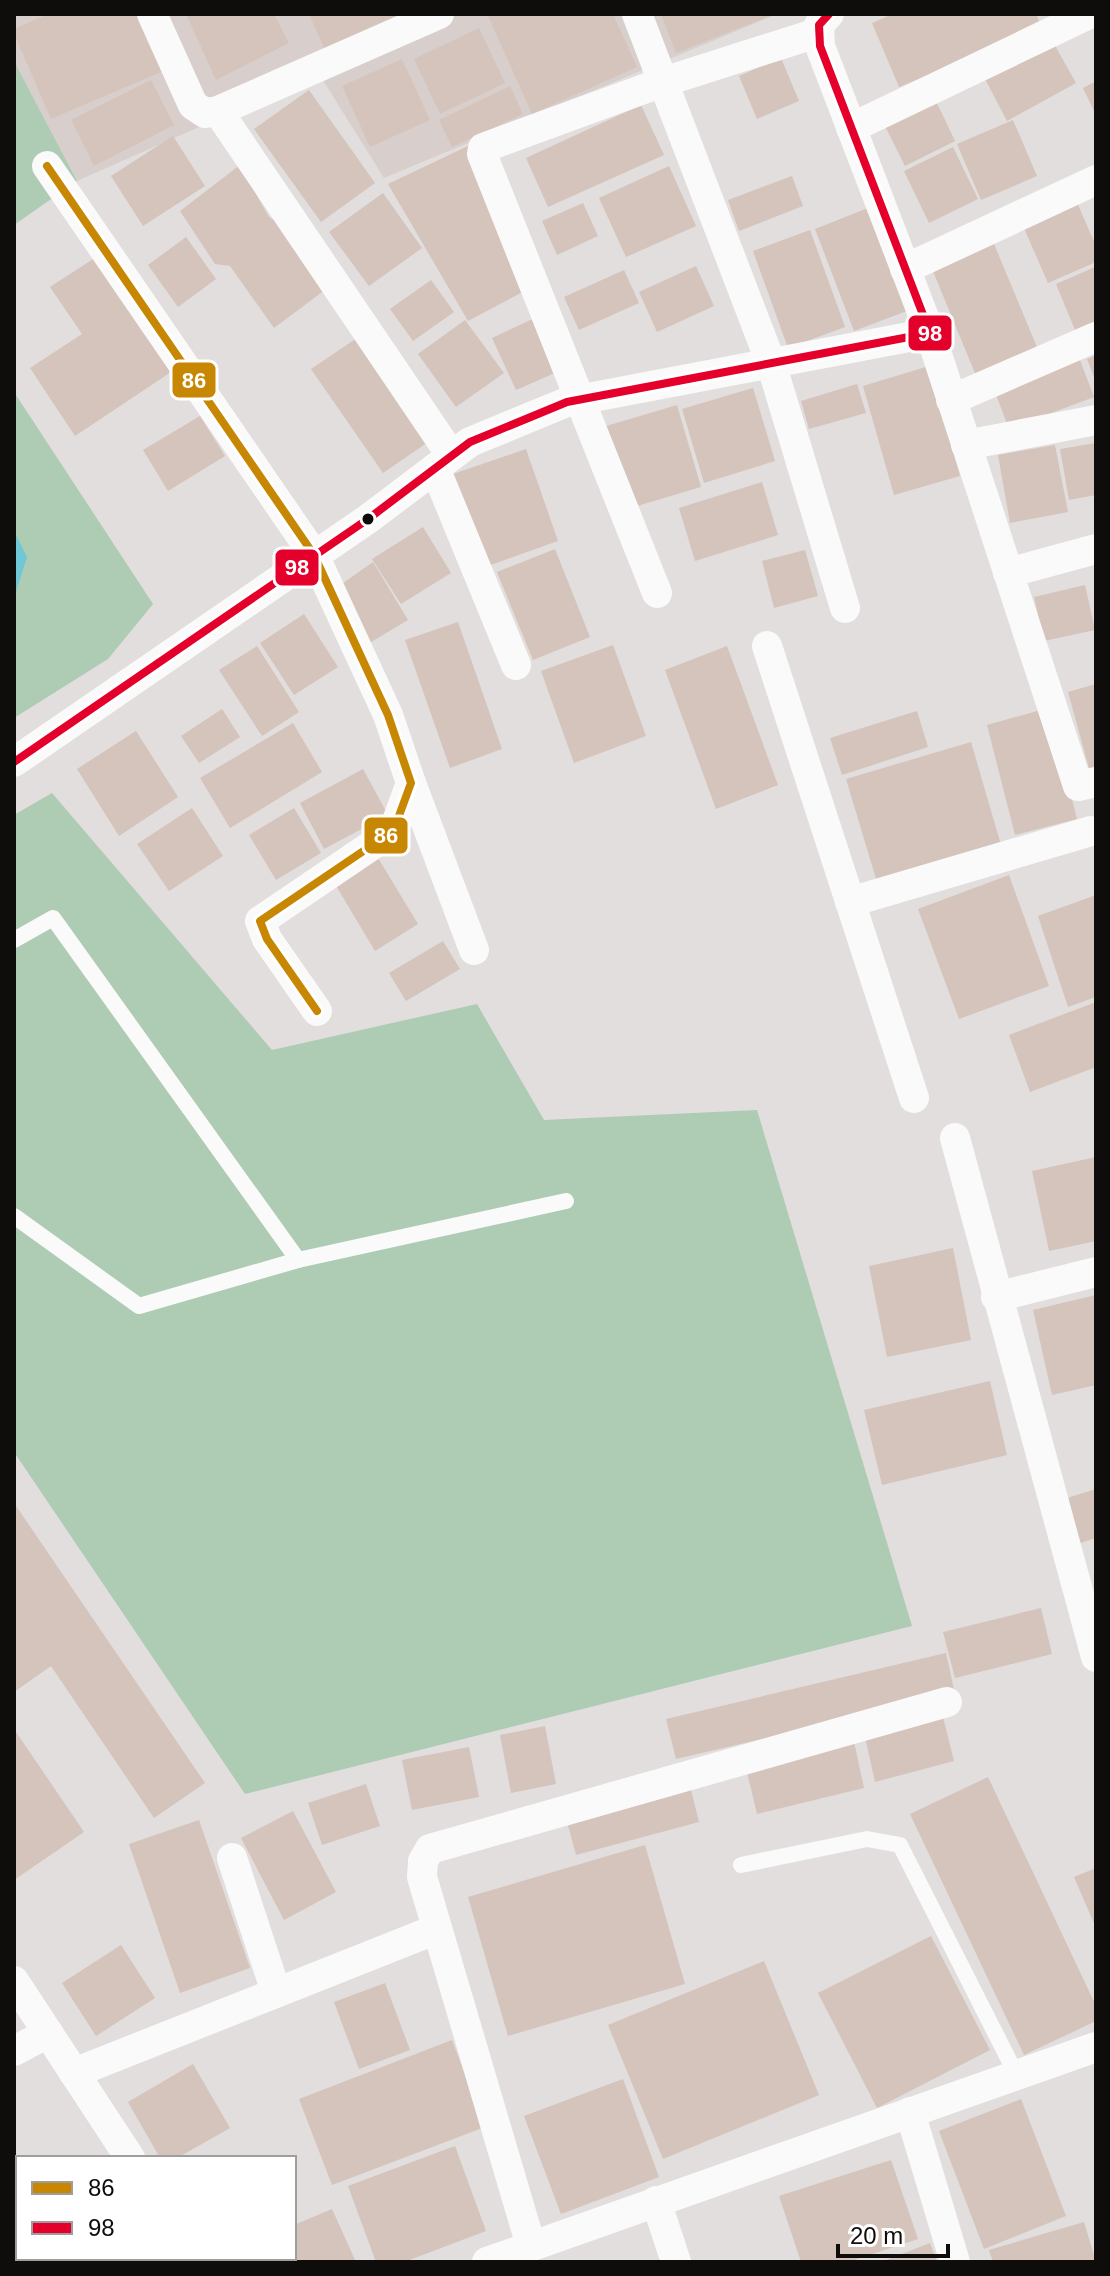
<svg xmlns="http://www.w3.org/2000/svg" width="1110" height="2276" viewBox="0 0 1110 2276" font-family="Helvetica,sans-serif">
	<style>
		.built { fill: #d8cfcc }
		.green { fill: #aecbb4 }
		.water { fill: #70c7d5 }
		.building { fill: #d4c4bb }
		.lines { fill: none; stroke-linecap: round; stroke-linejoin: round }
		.lane { stroke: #fafafa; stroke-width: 16 }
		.street { stroke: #fafafa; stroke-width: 30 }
		.bus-1-casing { stroke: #fff; stroke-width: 14 }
		.bus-2-casing { stroke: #fff; stroke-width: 14 }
		.bus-1 { stroke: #c88702; stroke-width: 8 }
		.bus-2 { stroke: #e4002b; stroke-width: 8 }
		.bus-dot { fill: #0e0d0c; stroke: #fff; stroke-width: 3 }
		.line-badge { stroke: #fff; stroke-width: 3 }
		.badge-label { font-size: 22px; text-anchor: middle; font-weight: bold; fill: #fff }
	</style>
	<rect width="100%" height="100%" fill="#e1dedd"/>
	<polygon class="built" points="14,14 777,14 384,178 319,74 77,181 14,61"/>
	<g class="green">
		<polygon points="14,61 77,181 14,225"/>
		<polygon points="14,392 153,604 108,659 14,718"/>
		<polygon points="52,793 272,1050 477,1004 544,1120 757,1110 912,1626 245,1794 14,1452 14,815"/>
	</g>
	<polygon class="water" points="14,531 27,557 14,598"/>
	<g class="building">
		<polygon points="48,14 144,14 168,69 51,119 14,33 14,29"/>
		<polygon points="186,14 274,14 289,43 216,80"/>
		<polygon points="309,14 395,14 396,16 324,48"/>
		<polygon points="492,14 613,14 637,67 532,114 488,16"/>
		<polygon points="661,14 775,14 676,53"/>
		<polygon points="893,14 1036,14 1042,28 899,87 872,23"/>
		<polygon points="479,28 505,83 440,114 414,59"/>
		<polygon points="1053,42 1076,83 1007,121 985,79"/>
		<polygon points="781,58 799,101 757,119 739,76"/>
		<polygon points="402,59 430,120 370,147 342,86"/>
		<polygon points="151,80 174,125 94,166 71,120"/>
		<polygon points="1096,81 1096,115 1083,88"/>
		<polygon points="510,86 523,114 452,147 439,120"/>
		<polygon points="309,90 375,183 321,222 254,129"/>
		<polygon points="934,97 955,141 905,166 883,122"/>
		<polygon points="641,105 664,155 548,207 526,158"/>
		<polygon points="1013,120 1037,176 981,200 957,144"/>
		<polygon points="173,136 205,186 143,226 111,176"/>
		<polygon points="470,145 532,287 468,321 388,184"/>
		<polygon points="953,147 978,199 929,223 904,171"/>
		<polygon points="240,165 269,217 279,223 329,287 274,328 230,266 215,264 180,211"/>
		<polygon points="669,166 696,226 626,257 599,198"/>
		<polygon points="792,176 803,206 739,231 728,200"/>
		<polygon points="383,193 422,248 369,286 329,232"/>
		<polygon points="1074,196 1096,246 1096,262 1048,283 1020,219"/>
		<polygon points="583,203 598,236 557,255 542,221"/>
		<polygon points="873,206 912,309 854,331 815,229"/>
		<polygon points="810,230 845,327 788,348 753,251"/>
		<polygon points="186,237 216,279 178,307 148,265"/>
		<polygon points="992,239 1039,352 977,378 930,264"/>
		<polygon points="101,254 177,368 75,436 30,368 82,334 50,287"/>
		<polygon points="696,266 714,306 657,332 639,292"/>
		<polygon points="1095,267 1096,321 1075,330 1056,284"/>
		<polygon points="624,270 639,303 579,330 564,297"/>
		<polygon points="431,280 454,312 413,341 390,309"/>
		<polygon points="539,316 564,369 516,390 492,338"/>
		<polygon points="465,320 504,373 456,407 418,354"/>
		<polygon points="360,336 431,440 383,473 311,369"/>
		<polygon points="1096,355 1096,382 1087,359"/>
		<polygon points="1080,360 1094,397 1009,429 995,392"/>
		<polygon points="929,366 960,476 894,495 863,386"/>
		<polygon points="857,384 866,413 809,429 801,401"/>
		<polygon points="753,388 775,461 704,483 682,409"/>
		<polygon points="677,405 701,487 627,509 603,427"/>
		<polygon points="200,416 225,456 168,491 143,450"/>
		<polygon points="1096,443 1096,495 1069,500 1060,449"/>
		<polygon points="1055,445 1068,512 1010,523 998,455"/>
		<polygon points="526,449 558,541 485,567 453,474"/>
		<polygon points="762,482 778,535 695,561 679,508"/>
		<polygon points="423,527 451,573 401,604 372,559"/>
		<polygon points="555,549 590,637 533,660 497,572"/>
		<polygon points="805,550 818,596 774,608 762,561"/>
		<polygon points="373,562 408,620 361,648 339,586"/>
		<polygon points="1085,585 1095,630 1044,641 1034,597"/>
		<polygon points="304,614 338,667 294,695 260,643"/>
		<polygon points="458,622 502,749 450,768 405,640"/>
		<polygon points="613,645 646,736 574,763 541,671"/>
		<polygon points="257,646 299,712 262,736 219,670"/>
		<polygon points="727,646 778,785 716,809 665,670"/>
		<polygon points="1096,684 1096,770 1090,772 1068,692"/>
		<polygon points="1048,708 1077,819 1015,835 987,725"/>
		<polygon points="222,709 240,737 199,763 181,736"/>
		<polygon points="917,711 928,747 842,775 830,738"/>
		<polygon points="293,723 322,772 230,828 200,778"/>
		<polygon points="136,731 178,797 119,836 77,769"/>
		<polygon points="971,742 1001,845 877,882 846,779"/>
		<polygon points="363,769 388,815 324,849 300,803"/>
		<polygon points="192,808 223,856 169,891 137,844"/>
		<polygon points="294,808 321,853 276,880 249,835"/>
		<polygon points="378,858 418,924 375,951 335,884"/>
		<polygon points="1009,875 1049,986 959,1019 918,909"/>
		<polygon points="1096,895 1096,997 1068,1007 1038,916"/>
		<polygon points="443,941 460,969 406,1001 389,973"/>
		<polygon points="1096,1002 1096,1067 1030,1092 1009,1035"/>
		<polygon points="1096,1157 1096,1241 1049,1251 1032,1171"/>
		<polygon points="953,1248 971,1340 887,1357 869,1266"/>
		<polygon points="1096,1295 1096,1385 1052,1395 1033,1310"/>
		<polygon points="990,1381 1007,1455 882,1485 864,1410"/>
		<polygon points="1096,1489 1096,1538 1080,1543 1067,1498"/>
		<polygon points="14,1503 205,1783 154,1818 51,1666 14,1692"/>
		<polygon points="1041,1608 1052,1654 955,1678 943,1632"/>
		<polygon points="946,1653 955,1694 676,1759 666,1719"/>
		<polygon points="943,1717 954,1761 875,1782 865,1737"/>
		<polygon points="545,1726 556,1784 511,1793 500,1735"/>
		<polygon points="14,1729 84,1832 14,1880"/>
		<polygon points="854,1742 864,1788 757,1814 746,1768"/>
		<polygon points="469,1747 479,1797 412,1810 402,1760"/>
		<polygon points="988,1777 1096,2006 1096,2021 1024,2055 910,1814"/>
		<polygon points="366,1784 380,1826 322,1845 308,1803"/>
		<polygon points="690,1786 699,1822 576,1855 566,1818"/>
		<polygon points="293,1811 336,1892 284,1920 241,1838"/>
		<polygon points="199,1820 250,1968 180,1993 129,1844"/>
		<polygon points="645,1845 685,1984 508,2036 468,1897"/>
		<polygon points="1096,1868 1096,1928 1074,1877"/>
		<polygon points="931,1936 990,2050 877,2108 818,1993"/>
		<polygon points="121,1945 155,1998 96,2036 62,1983"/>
		<polygon points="764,1961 819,2095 663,2159 608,2025"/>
		<polygon points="385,1983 410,2050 359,2069 334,2002"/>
		<polygon points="452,2040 485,2127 332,2185 299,2099"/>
		<polygon points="193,2064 230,2128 177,2158 160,2158 128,2102"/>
		<polygon points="623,2079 659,2177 561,2214 524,2116"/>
		<polygon points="1021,2099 1066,2216 984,2249 939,2131"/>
		<polygon points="455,2146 486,2231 404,2262 376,2262 348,2186"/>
		<polygon points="891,2160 918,2239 848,2262 801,2262 779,2196"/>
		<polygon points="332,2209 356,2262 247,2262 245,2258 294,2258 294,2225"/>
		<polygon points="1084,2222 1096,2262 993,2262 989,2250"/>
		<polygon points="930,2243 937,2262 881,2262"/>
		<polygon points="55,2258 108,2258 101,2262 57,2262"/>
		<polygon points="122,2258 186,2258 188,2262 115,2262"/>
	</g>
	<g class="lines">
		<g class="lane">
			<polyline points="14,940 53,918 298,1260"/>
			<polyline points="14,1216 139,1306 298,1260 566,1201"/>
			<polyline points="741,1865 867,1839 900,1845 1016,2074"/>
		</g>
		<g class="street">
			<polyline points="152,14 193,105 205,113 218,111 439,14"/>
			<polyline points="637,14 771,363 845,608"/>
			<polyline points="218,111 451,455"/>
			<polyline points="851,128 1089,14"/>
			<polyline points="47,166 314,555 388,715 411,783 396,824 387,835 260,921 267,939 317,1011"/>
			<polyline points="905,269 1096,180"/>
			<polyline points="930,333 1078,786 1096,782"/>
			<polyline points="951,400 1096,337"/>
			<polyline points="966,445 1096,420"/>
			<polyline points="435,468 516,665"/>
			<polyline points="1008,573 1096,549"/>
			<polyline points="657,593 482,154 483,148 663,82 817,33"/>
			<polyline points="767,646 914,1098"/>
			<polyline points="14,762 368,519 470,442 567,402 930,333 820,46 819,25 829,14"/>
			<polyline points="411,783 474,950"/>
			<polyline points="850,902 1091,831"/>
			<polyline points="955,1138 1096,1657"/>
			<polyline points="996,1297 1096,1272"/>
			<polyline points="232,1858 276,1992"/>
			<polyline points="14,1981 130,2158"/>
			<polyline points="14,2051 48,2033"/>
			<polyline points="74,2073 437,1929"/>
			<polyline points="910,2112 955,2262"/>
			<polyline points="656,2201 676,2262"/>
			<polyline points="531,2246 422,1877 423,1861 430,1849 947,1702"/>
			<polyline points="195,2258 197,2262"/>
			<polyline points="487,2262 1096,2047"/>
		</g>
		<defs>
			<polyline id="bus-1" points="47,166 314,555 388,715 411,783 396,824 387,835 260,921 267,939 317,1011"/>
			<polyline id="bus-2" points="14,762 368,519 470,442 567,402 930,333 820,46 819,25 829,14"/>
		</defs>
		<use href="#bus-1" class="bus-1-casing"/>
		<use href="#bus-2" class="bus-2-casing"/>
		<use href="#bus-1" class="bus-1"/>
		<use href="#bus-2" class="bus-2"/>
	</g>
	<circle class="bus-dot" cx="368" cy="519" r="7"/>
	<g class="line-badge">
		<rect x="907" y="314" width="46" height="38" rx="8" fill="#e4002b"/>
		<rect x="171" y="361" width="46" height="38" rx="8" fill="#c88702"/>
		<rect x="274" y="548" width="46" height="39" rx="8" fill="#e4002b"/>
		<rect x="363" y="816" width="46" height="39" rx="8" fill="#c88702"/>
	</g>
	<g class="badge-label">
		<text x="930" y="341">98</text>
		<text x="194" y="388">86</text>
		<text x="297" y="575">98</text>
		<text x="386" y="843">86</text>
	</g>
	<rect width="1110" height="2276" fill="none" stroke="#0e0d0c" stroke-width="32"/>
	<rect x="16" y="2156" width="280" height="104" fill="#ffffff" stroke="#9f9e9e" stroke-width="2"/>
	<rect x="32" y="2182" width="40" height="12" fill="#c88702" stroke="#9f9e9e" stroke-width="2"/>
	<text x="88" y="2196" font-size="24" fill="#0e0d0c">86</text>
	<rect x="32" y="2222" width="40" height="12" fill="#e4002b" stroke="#9f9e9e" stroke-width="2"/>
	<text x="88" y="2236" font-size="24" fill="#0e0d0c">98</text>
	<path d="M838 2244v12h110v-12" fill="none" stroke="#0e0d0c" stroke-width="4"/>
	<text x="850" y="2244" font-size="24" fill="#0e0d0c" stroke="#ffffff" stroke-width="6" paint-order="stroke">20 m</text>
</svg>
